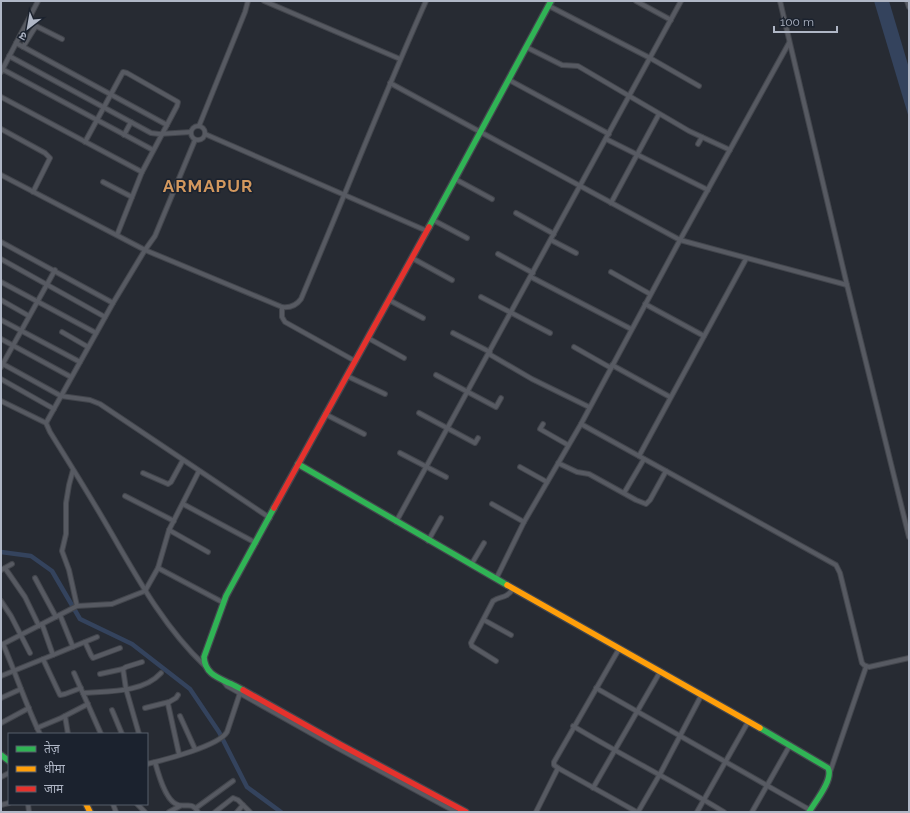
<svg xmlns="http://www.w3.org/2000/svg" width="910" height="813" viewBox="0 0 910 813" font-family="Raleway,'Noto Sans Devanagari',sans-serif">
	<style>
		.water { fill: #34435d }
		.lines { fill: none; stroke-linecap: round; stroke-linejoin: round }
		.canal { stroke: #34435d; stroke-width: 4.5 }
		.street-casing { stroke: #43464d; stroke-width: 6 }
		.fast-casing { stroke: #43464d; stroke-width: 8 }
		.slow-casing { stroke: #43464d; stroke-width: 8 }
		.jam-casing { stroke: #43464d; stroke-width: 8 }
		.street { stroke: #575a62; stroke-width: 4 }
		.fast { stroke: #30b455; stroke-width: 5.5 }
		.slow { stroke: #ff9f0a; stroke-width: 5.5 }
		.jam { stroke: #e5322d; stroke-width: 5.5 }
		.labels { text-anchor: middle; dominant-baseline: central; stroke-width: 3; stroke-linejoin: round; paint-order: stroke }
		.district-label { font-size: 17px; font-weight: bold; letter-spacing: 1px; fill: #d3985e; stroke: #1b222e }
	</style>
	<rect width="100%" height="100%" fill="#272b33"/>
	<polygon class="water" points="874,1 889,1 909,68 909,118"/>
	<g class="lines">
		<polyline class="canal" points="1,552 31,556 52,571 80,619 132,644 190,689 219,732 247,787 281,812"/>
		<defs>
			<g id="street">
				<polyline points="264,1 400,59"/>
				<polyline points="636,1 671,20"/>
				<polyline points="780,1 847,285 909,537"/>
				<polyline points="907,1 909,7"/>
				<polyline points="549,6 650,58 699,86"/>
				<polyline points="16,43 167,125"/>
				<polyline points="23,47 36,26 62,39"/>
				<polyline points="526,47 562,65 578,66 689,131 730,150"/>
				<polyline points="9,56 151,133 159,134 191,132"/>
				<polyline points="2,69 153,150"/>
				<polyline points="1,72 38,1"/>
				<polyline points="509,80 609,134"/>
				<polyline points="390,83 680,240 847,285"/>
				<polyline points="1,97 142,172"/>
				<circle cx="198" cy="133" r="7"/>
				<polyline points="199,126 245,12 248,1"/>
				<polyline points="1,129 45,153 50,158 33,192"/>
				<polyline points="205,134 427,231"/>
				<polyline points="124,135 131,122"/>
				<polyline points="606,139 708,190"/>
				<polyline points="85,142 123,72 127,73 178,102 177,106 142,172 117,235"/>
				<polyline points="698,144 702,137"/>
				<path d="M 1,175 L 145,250 L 282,307 C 290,308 296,306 301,299 C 343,200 382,99 426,1"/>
				<polyline points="455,179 492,199"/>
				<polyline points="103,182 132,197"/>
				<polyline points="611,203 659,114"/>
				<polyline points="516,213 554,234"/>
				<polyline points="433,220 467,238"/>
				<polyline points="551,240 576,253"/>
				<polyline points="1,242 113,303"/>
				<polyline points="498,254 533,273"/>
				<polyline points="412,258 452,280"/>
				<polyline points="1,259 105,317"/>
				<polyline points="611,272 650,294"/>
				<polyline points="531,277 631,329"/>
				<polyline points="1,282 96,333"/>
				<polyline points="481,297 550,333"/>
				<polyline points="1,300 29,316"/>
				<polyline points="389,300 423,318"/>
				<polyline points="645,304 704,336"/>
				<polyline points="282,307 282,317 285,322 355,361"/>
				<polyline points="1,320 80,362"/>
				<polyline points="62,332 88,347"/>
				<polyline points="453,333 490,352"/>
				<polyline points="368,338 404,358"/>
				<polyline points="1,339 71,377"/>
				<polyline points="574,347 611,368"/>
				<polyline points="489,354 532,379 589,407"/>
				<polyline points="1,363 61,396 90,400 100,404 270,518"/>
				<polyline points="612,365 670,397"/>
				<polyline points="1,367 55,270"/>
				<polyline points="436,375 496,407 501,398"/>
				<polyline points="347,376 385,394"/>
				<polyline points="1,379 54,409"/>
				<path d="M 1,401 L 46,423 L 50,432 C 70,464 90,496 109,529 C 137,577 163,626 204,665"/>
				<polyline points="419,413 475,443 478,438"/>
				<polyline points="325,414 364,434"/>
				<polyline points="46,423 113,303 145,250 155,236 195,140"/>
				<polyline points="543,424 540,429 568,445"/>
				<polyline points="581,424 836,565 840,573 862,663 864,665 869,667 909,658"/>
				<polyline points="400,453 446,477"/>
				<polyline points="639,456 746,259"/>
				<polyline points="558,463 577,472 589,474 636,500 646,504 650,500 666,471"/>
				<polyline points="520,467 547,482"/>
				<polyline points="143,473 168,484 171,482 183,460"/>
				<polyline points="624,493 644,459"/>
				<polyline points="125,496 174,521"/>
				<polyline points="183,504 256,543"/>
				<polyline points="492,504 524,522"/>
				<polyline points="396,522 681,1"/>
				<polyline points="169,530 208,552"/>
				<polyline points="428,541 441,518"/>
				<polyline points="471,565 484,543"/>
				<polyline points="5,568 25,597 39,626"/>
				<polyline points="158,568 224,603"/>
				<polyline points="1,570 12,564"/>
				<polyline points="35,578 56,617"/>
				<polyline points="496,579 524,522 581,424 680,240 789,43"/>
				<polyline points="1,601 11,616 30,653"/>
				<polyline points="77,606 112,604 145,591 158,568 169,530 199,471"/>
				<polyline points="60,615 73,647"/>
				<polyline points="484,620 511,635"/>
				<polyline points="85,642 91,655 93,658 120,648"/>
				<path d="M 3,644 C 16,674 26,705 40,734"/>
				<polyline points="1,645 77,606 69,570 62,551 66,534 66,503 69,485 73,470"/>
				<polyline points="619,649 554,762 554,765 558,768 637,812"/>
				<polyline points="53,655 97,637"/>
				<polyline points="43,659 60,695 65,694 81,688"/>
				<path d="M 496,661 L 472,646 L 471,643 L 493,601 C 501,595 505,600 513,589"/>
				<polyline points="74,673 101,734"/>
				<polyline points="100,674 123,669"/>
				<polyline points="1,676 53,655 42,624"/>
				<polyline points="223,681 227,686 330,744 456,812"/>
				<polyline points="596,688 810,810"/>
				<path d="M 83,693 C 108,691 143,693 161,673"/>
				<polyline points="178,695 176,698 169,702 168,704 179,754"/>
				<polyline points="1,698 21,689"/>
				<polyline points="145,708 169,702"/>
				<polyline points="112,710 122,734"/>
				<polyline points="65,716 68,734"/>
				<polyline points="180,716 195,749"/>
				<polyline points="1,723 29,708"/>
				<path d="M 573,726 C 623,756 675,782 724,812"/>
				<polyline points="37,728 61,718 88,704"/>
				<polyline points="139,734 126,689 123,669 126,667 142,662"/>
				<path d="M 155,762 C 158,773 165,799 176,804 C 185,809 191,800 198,812"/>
				<path d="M 147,764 C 164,760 219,746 227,732 L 240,693"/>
				<polyline points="830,772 866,667"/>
				<polyline points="1,777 9,773"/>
				<polyline points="593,788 660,672"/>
				<polyline points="28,804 29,812"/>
				<polyline points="113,804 116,812"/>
				<polyline points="137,804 145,812"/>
				<polyline points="1,805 9,803"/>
				<polyline points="196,808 233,781"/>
				<polyline points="169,812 180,806"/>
				<polyline points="215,812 233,798 238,800 250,812"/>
				<polyline points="237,812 243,805"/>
				<polyline points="536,812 558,768"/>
				<polyline points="638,812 660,774 701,696"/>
				<polyline points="697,812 748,722"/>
				<polyline points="752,812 790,745"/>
			</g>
			<g id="fast">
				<polyline points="429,227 551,1"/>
				<polyline points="298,464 507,585"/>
				<path d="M 243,690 C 239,688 234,685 229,683 C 216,677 205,673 204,657 L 226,596 L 274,508"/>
				<path d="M 760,728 L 828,768 C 834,779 815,802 809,812"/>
				<polyline points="1,755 9,761"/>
			</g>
			<g id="slow">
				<polyline points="507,585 760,728"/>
				<polyline points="86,804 90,812"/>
			</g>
			<g id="jam">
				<polyline points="274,508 429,227"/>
				<polyline points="243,690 341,745 466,812"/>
			</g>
		</defs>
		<use href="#street" class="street-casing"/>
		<use href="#fast" class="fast-casing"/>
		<use href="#slow" class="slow-casing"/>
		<use href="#jam" class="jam-casing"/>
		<use href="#street" class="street"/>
		<use href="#fast" class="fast"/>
		<use href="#slow" class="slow"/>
		<use href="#jam" class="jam"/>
	</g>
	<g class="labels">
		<g class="district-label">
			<text x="208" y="186">ARMAPUR</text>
		</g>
	</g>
	<rect width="910" height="813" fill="none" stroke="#b0b7c6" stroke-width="4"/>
	<rect x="8" y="733" width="140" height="72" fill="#1b222e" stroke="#575e6b"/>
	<rect x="16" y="746" width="20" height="6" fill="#30b455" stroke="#575e6b"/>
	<text x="44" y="753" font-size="12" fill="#b0b7c6">तेज़</text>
	<rect x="16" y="766" width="20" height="6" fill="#ff9f0a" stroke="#575e6b"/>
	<text x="44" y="773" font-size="12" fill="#b0b7c6">धीमा</text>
	<rect x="16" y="786" width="20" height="6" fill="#e5322d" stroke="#575e6b"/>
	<text x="44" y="793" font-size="12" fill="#b0b7c6">जाम</text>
	<g transform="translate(28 28) rotate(211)" stroke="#1b222e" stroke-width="3" paint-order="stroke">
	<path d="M0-3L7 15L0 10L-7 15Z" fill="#b0b7c6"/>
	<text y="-6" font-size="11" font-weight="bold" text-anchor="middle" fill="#b0b7c6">उ</text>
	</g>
	<path d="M774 26v6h63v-6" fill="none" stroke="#b0b7c6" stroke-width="2"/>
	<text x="780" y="26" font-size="12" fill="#b0b7c6" stroke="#1b222e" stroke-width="3" paint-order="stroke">100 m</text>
</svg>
